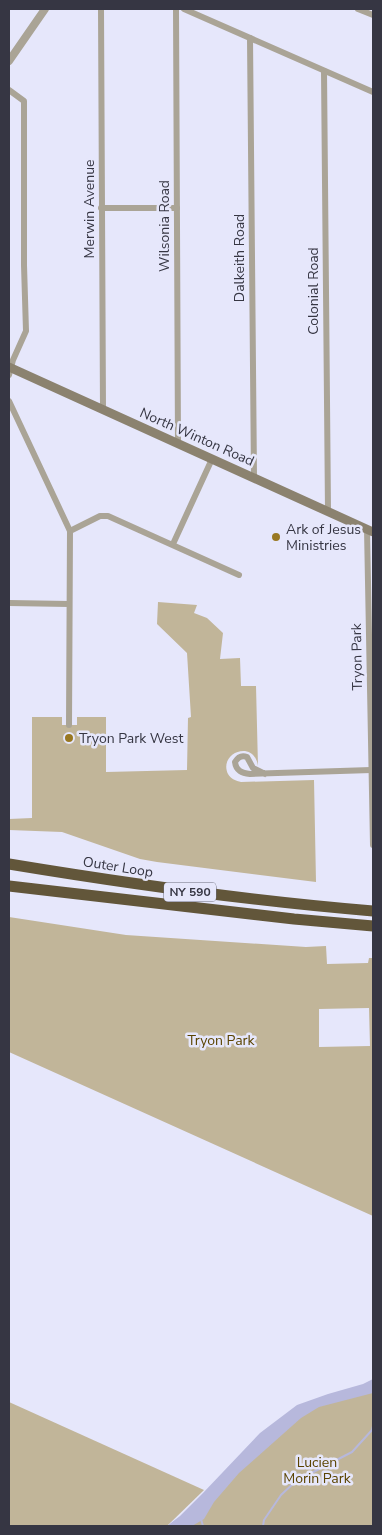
<svg xmlns="http://www.w3.org/2000/svg" width="382" height="1535" viewBox="0 0 382 1535" font-family="'Nunito Sans',sans-serif">
	<style>
		.green { fill: #c1b599; fill-rule: evenodd }
		.water { fill: #b7b8dc }
		.lines { fill: none; stroke-linecap: round; stroke-linejoin: round }
		.stream { stroke: #b7b8dc; stroke-width: 2 }
		.minor { stroke: #aaa496; stroke-width: 6 }
		.tertiary { stroke: #aaa496; stroke-width: 8 }
		.secondary { stroke: #8b826f; stroke-width: 9 }
		.motorway { stroke: #62563a; stroke-width: 11 }
		.poi-dot { fill: #997822; stroke: #e6e7fb; stroke-width: 2 }
		.labels { text-anchor: middle; dominant-baseline: central; stroke-width: 5; stroke-linejoin: round; paint-order: stroke }
		.shield { fill: #e6e7fb; stroke: #6b6b7a; stroke-width: 1 }
		.shield-label { font-size: 12px; font-weight: bold; fill: #363643 }
		.street-label { font-size: 14px; fill: #363643; stroke: #e6e7fb }
		.poi-label { font-size: 14px; fill: #363643; stroke: #e6e7fb; text-anchor: start }
		.park-label { font-size: 14px; fill: #5b4401; stroke: #e6e7fb }
	</style>
	<rect width="100%" height="100%" fill="#e6e7fb"/>
	<g class="green">
		<path d="M 158,602 L 197,605 L 194,613 L 207,618 L 223,633 L 220,659 L 240,658 L 241,686 L 256,686 L 258,766 C 254,739 218,753 228,774 C 231,779 236,781 241,782 L 314,780 L 316,882 L 157,862 L 140,859 L 62,832 L 9,830 L 9,819 L 32,818 L 32,717 L 62,717 L 62,725 L 77,725 L 77,717 L 106,717 L 106,772 L 187,770 L 188,718 L 191,717 L 187,653 L 157,624 Z"/>
		<path d="M 9,917 L 126,935 L 306,947 L 326,946 L 327,964 L 368,963 L 369,958 L 373,958 L 373,1216 L 9,1052 ZM 369,1008 L 370,1046 L 319,1047 L 319,1009 Z"/>
		<polygon points="373,1386 373,1526 181,1526 305,1410"/>
		<polygon points="9,1402 204,1490 167,1526 9,1526"/>
	</g>
	<polygon class="water" points="373,1379 373,1393 319,1407 301,1418 239,1473 214,1502 204,1519 192,1526 167,1526 180,1516 203,1493 260,1433 297,1405 328,1394 363,1384"/>
	<g class="lines">
		<g class="stream">
			<polyline points="201,1519 203,1526"/>
			<polyline points="263,1526 264,1520 281,1495 296,1481 352,1452 372,1430 373,1426"/>
		</g>
		<g class="minor">
			<polyline points="101,9 103,409"/>
			<polyline points="176,9 178,443"/>
			<polyline points="184,9 373,92"/>
			<polyline points="358,9 373,15"/>
			<polyline points="250,38 254,477"/>
			<polyline points="324,71 328,511"/>
			<polyline points="9,90 24,101 24,265 26,331 13,360 9,375"/>
			<polyline points="101,208 177,208"/>
			<polyline points="9,401 70,531 69,725"/>
			<polyline points="367,529 373,845"/>
			<polyline points="70,531 100,516 108,516 239,575"/>
			<polyline points="173,544 212,459"/>
			<polyline points="9,603 69,604"/>
			<path d="M 265,774 L 253,768 L 247,757 C 242,755 238,757 235,762 C 236,771 242,773 250,774 L 371,770"/>
		</g>
		<polyline class="tertiary" points="9,61 45,9"/>
		<polyline class="secondary" points="9,367 373,532"/>
		<g class="motorway">
			<path d="M 9,864 C 130,884 251,901 373,911"/>
			<polyline points="9,886 294,919 373,926"/>
		</g>
	</g>
	<g class="poi-dot">
		<circle cx="276" cy="537" r="5"/>
		<circle cx="69" cy="738" r="5"/>
	</g>
	<g class="labels">
		<rect class="shield" x="164" y="882.5" width="52" height="19" rx="4"/>
		<g class="shield-label">
			<text x="190" y="892">NY 590</text>
		</g>
		<g class="street-label">
			<text transform="translate(89 209) rotate(-90)">Merwin Avenue</text>
			<text transform="translate(164 226) rotate(-90)">Wilsonia Road</text>
			<text transform="translate(239 258) rotate(-90)">Dalkeith Road</text>
			<text transform="translate(313 291) rotate(-90)">Colonial Road</text>
			<text transform="translate(197 437) rotate(24)">North Winton Road</text>
			<text transform="translate(357 657) rotate(-91)">Tryon Park</text>
			<text transform="translate(118 867) rotate(9)">Outer Loop</text>
		</g>
		<g class="poi-label">
			<text x="286" y="529">Ark of Jesus<tspan x="286" dy="16">Ministries</tspan></text>
			<text x="79" y="738">Tryon Park West</text>
		</g>
		<g class="park-label">
			<text x="221" y="1040">Tryon Park</text>
			<text x="317" y="1462">Lucien<tspan x="317" dy="16">Morin Park</tspan></text>
		</g>
	</g>
	<rect width="382" height="1535" fill="none" stroke="#363643" stroke-width="20"/>
</svg>
